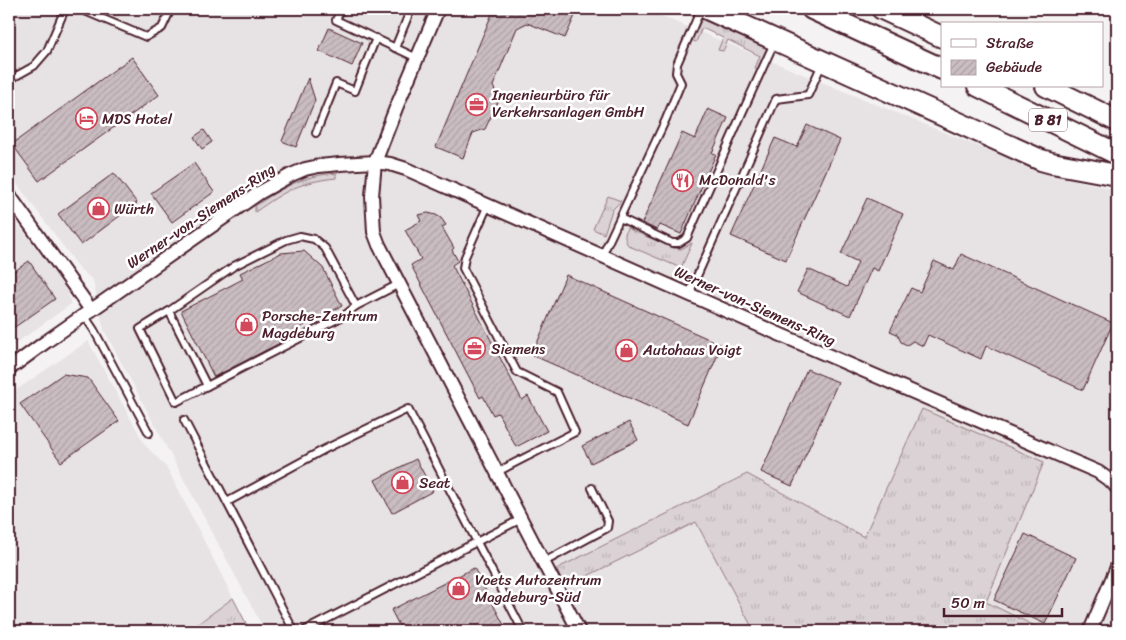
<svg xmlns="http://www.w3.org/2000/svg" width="1126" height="640" viewBox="0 0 1126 640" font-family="Sriracha,sans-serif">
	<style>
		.built { fill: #e7e2e3 }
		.grass { fill: url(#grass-tufts); stroke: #927880 }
		.building { fill: url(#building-hatch); stroke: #4a1f2b }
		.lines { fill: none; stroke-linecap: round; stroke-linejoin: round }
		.service-casing { stroke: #4a1f2b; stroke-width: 10 }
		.minor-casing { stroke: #4a1f2b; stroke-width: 16 }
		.trunk-casing { stroke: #4a1f2b; stroke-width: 24 }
		.service { stroke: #fff; stroke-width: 6 }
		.minor { stroke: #fff; stroke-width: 12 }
		.trunk { stroke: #fff; stroke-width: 20 }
		.labels { text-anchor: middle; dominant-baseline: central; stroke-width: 5; stroke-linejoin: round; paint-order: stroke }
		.shield { fill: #fff; stroke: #80626b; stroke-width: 1 }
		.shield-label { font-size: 14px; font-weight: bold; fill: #4a1f2b }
		.poi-label { font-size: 15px; fill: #4a1f2b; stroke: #fff; text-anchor: start }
		.street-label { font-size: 15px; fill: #4a1f2b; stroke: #fff }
	</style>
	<defs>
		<pattern id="grass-tufts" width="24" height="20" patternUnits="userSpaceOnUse" patternTransform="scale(1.25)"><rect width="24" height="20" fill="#dbd2d5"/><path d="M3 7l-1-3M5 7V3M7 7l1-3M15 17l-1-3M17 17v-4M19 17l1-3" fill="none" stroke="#bdb4b7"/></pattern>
		<pattern id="building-hatch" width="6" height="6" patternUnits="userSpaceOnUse" patternTransform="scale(1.25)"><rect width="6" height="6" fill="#cabdc1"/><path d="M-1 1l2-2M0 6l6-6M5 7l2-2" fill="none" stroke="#afa2a6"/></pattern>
	</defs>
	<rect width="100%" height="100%" fill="#f4f2f2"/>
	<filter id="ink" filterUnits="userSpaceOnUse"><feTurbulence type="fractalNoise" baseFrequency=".02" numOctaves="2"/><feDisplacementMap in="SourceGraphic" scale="10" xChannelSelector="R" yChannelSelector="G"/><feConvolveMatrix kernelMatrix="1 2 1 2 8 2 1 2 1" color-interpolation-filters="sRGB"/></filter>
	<g filter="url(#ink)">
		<g class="built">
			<polygon points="9,9 644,9 972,144 1054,175 1117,190 1117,631 265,631 104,330 93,280 81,270 9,173"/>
			<polygon points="9,213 66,286 71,304 9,348"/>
			<polygon points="88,341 145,445 167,468 233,598 188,631 9,631 9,395"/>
		</g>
		<g class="grass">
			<polygon points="703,17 769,45 758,69 755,68 760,56 728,40 723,51 718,50 723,38 702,28 696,42 691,40 698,20"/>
			<path d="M 336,173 L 336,178 C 299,182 285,191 255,212 L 255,206 C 283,187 302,176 336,173 Z"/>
			<polygon points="608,196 621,201 612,210 604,234 593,229"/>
			<path d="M 627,228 L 673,248 L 681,249 L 692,243 L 681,268 L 629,246 C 624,240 624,235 627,228 Z"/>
			<polygon points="922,409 1044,462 986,602 1045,631 754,631 696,522 565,587 556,569 747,474 864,537"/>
			<polygon points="233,598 250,631 188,631"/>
		</g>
		<g class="building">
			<polygon points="494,9 578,9 565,38 527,23 517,28 493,86 499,100 485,129 473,133 463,158 436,147"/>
			<polygon points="329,28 362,43 352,66 319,51"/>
			<polygon points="132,57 159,95 39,181 12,144"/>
			<polygon points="308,78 315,100 296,147 282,141"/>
			<polygon points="708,109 728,118 712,153 716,154 681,234 660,225 657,230 642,223 682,133 695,139"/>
			<polygon points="807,125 840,140 786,260 731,236 775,138 797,147"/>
			<polygon points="204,130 212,142 202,149 194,137"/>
			<polygon points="194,163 214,192 172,222 151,193"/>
			<polygon points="114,173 137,203 81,245 58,214"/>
			<polygon points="867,198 903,214 878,271 872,268 850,316 797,292 808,269 847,287 858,262 841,254"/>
			<polygon points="428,213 436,215 441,218 446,225 442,227 454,248 452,250 458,261 452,265 522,400 528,396 547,431 516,447 498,413 493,415 483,396 480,398 411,265 421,259 405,230 421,221 418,215"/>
			<polygon points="304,251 323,268 342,306 278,339 280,343 214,377 181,311 243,279 240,273 281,253"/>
			<polygon points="961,254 1113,323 1083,390 986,346 981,359 928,335 923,346 913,341 907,345 901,342 897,334 890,331 911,288 920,292 934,261 954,270"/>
			<polygon points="29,261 55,299 9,331 9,275"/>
			<polygon points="566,275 722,345 688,424 532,355"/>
			<polygon points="807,369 838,382 792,486 761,472"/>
			<polygon points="63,374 88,378 119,421 61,462 20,404"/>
			<polygon points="629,422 638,440 591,463 582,446"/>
			<polygon points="416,459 433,491 392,513 375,480"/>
			<polygon points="1025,534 1076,558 1045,624 994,600"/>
			<polygon points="474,568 507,631 402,631 391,610"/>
		</g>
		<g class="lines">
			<defs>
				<g id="service">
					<polyline points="80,9 146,37 162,28 171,9"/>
					<polyline points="341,9 336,20 417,58"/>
					<polyline points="395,48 411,9"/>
					<polyline points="9,80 34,66 47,51 65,9"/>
					<polyline points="316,133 336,83 355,91 376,38"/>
					<polyline points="488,205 465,257 463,268 517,372 557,392 575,432 497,472"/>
					<polyline points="620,218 672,243 679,243 687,238 743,111 774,43"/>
					<polyline points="602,256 666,119 681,83 676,73 677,64 701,9"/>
					<polyline points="689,294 776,99 808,95 822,64"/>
					<polyline points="169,311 140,329 176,402 207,386 169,311 234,266 286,240 300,236 314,239 325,248 356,306 399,284"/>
					<polyline points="84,315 94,330 149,433"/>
					<polyline points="207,386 345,315 356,306"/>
					<polyline points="184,420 294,631"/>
					<polyline points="227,502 325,449 408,409 523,631"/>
					<polyline points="544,562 607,528 608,521 592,488"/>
					<polyline points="304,631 521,519"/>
				</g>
				<g id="minor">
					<polyline points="438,9 396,108 375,162 372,196 374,232 379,245 392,270 579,631"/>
					<polyline points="9,195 91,310"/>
					<polyline points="9,369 47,341 259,193 291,175 305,169 319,166 340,164 375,162 390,164 406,169 765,328 1098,472 1112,482 1117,488"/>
					<polyline points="1090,631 1117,567"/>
				</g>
				<g id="trunk">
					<polyline points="707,9 1041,160 1052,163 1117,175"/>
					<polyline points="812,9 942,69"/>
					<polyline points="882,9 942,37"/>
					<polyline points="978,86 1117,154"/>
					<polyline points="1046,86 1117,121"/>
				</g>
			</defs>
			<use href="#service" class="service-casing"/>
			<use href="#minor" class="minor-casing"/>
			<use href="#trunk" class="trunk-casing"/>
			<use href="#service" class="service"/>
			<use href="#minor" class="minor"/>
			<use href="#trunk" class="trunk"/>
		</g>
	</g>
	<defs>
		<symbol id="office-ring" viewBox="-11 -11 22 22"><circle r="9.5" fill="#fff" stroke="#d1495b" stroke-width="1.5"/><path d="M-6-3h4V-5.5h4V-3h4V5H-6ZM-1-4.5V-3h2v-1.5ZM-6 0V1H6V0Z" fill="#d1495b"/></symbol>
		<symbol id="hotel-ring" viewBox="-11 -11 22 22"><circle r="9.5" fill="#fff" stroke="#d1495b" stroke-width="1.5"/><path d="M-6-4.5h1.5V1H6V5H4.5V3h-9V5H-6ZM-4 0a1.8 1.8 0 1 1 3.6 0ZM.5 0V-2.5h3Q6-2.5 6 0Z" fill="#d1495b"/></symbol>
		<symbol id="restaurant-ring" viewBox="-11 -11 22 22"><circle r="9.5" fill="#fff" stroke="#d1495b" stroke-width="1.5"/><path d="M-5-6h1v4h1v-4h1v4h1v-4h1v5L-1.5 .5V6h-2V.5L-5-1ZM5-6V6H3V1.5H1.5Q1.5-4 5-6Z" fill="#d1495b"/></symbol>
		<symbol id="shop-ring" viewBox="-11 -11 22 22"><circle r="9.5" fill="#fff" stroke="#d1495b" stroke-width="1.5"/><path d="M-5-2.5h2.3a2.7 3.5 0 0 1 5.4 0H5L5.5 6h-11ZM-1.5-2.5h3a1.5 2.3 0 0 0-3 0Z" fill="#d1495b"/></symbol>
	</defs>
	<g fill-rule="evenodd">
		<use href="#office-ring" x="464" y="92" width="25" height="25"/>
		<use href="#hotel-ring" x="74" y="106" width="25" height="25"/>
		<use href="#restaurant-ring" x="670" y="168" width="25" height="25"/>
		<use href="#shop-ring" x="86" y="196" width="25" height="25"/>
		<use href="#shop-ring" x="234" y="312" width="25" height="25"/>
		<use href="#office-ring" x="462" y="336" width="25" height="25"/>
		<use href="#shop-ring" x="614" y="338" width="25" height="25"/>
		<use href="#shop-ring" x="390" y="470" width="25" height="25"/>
		<use href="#shop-ring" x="446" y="576" width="25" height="25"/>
	</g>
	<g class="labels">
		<rect class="shield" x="1029" y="108.5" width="38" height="23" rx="4"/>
		<g class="shield-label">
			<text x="1048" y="120">B 81</text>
		</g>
		<g class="poi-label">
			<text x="492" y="95">Ingenieurbüro für<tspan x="492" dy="17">Verkehrsanlagen GmbH</tspan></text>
			<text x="102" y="119">MDS Hotel</text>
			<text x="699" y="180">McDonald's</text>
			<text x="114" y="209">Würth</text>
			<text x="262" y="316">Porsche-Zentrum<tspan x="262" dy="17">Magdeburg</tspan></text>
			<text x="491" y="349">Siemens</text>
			<text x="643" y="350">Autohaus Voigt</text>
			<text x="419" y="483">Seat</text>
			<text x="475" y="580">Voets Autozentrum<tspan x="475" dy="17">Magdeburg-Süd</tspan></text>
		</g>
		<g class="street-label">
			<text transform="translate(201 216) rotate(-34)">Werner-von-Siemens-Ring</text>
			<text transform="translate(755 306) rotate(24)">Werner-von-Siemens-Ring</text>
		</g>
	</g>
	<rect width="1126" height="640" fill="none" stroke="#fff" stroke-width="30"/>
	<rect x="15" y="15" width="1096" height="610" fill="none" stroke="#4a1f2b" stroke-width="2" filter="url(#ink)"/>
	<rect x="941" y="22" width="162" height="65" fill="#ffffff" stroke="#b7a5aa"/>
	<rect x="951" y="39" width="25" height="8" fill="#ffffff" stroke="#b7a5aa"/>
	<text x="986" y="48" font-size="15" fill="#4a1f2b">Straße</text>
	<rect x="951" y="60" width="25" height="15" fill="url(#building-hatch)" stroke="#b7a5aa"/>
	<text x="986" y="72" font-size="15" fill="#4a1f2b">Gebäude</text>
	<path d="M944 608v8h118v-8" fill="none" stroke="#4a1f2b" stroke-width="2.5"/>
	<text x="951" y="608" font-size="15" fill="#4a1f2b" stroke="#ffffff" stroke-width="4" paint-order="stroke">50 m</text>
</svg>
